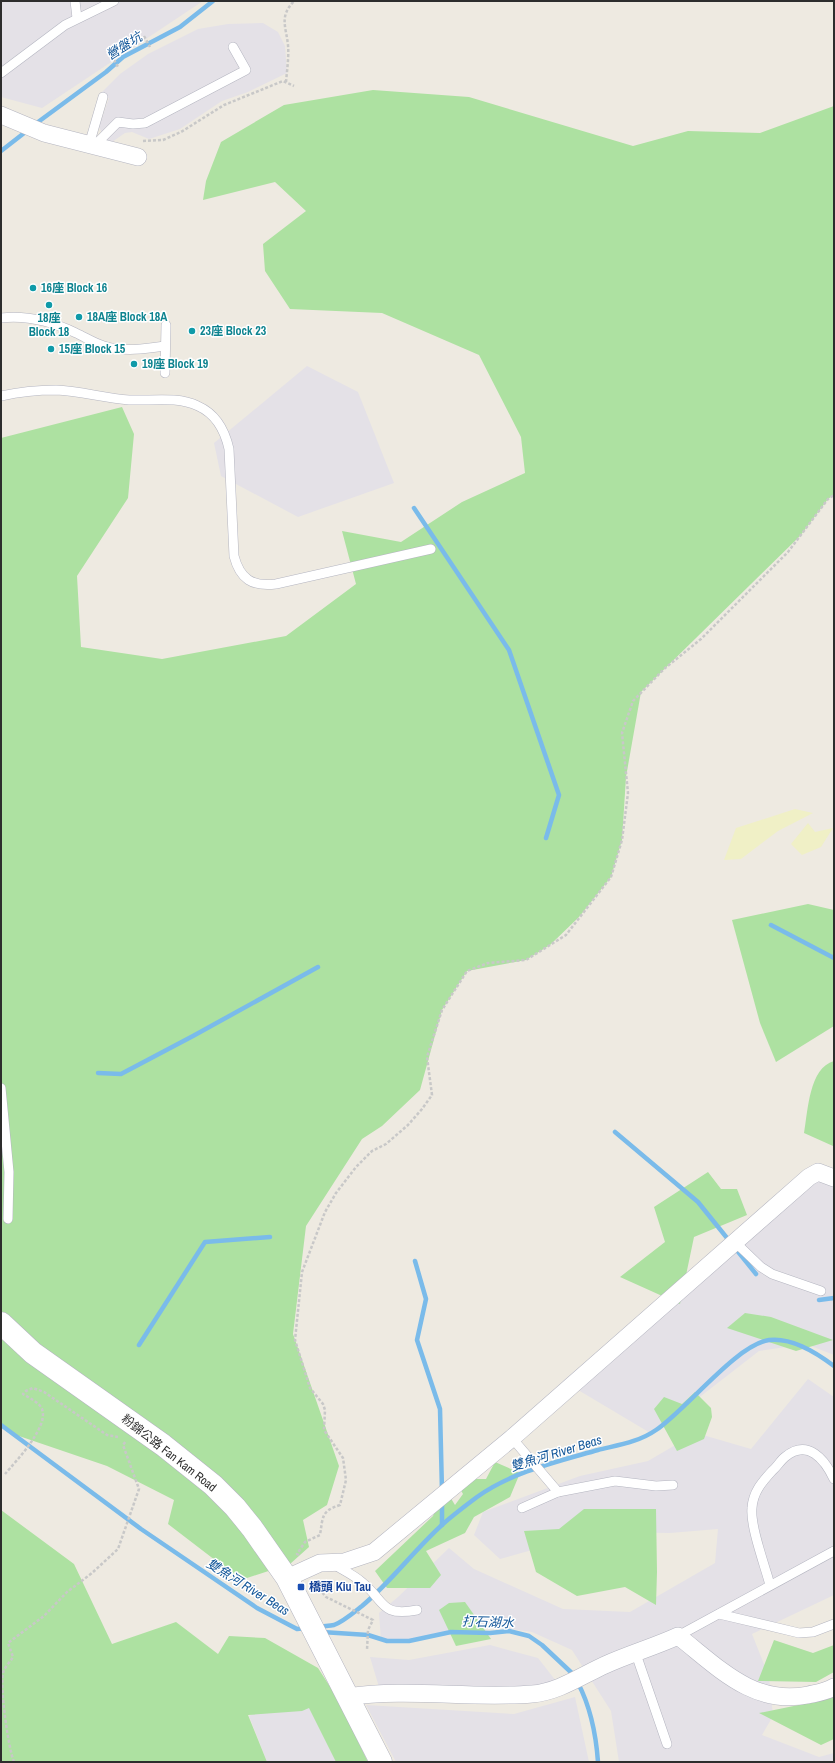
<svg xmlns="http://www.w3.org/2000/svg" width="835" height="1763" viewBox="0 0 835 1763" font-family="'Archivo Narrow','Noto Sans TC',sans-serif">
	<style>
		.industrial { fill: #e4e1e7 }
		.green { fill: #ade1a1 }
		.sand { fill: #f0f0c6 }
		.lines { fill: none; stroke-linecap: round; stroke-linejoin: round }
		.stream { stroke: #7abbea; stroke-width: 4.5 }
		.lane-casing { stroke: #b4b5c0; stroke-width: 10 }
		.street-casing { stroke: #b4b5c0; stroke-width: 18 }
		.secondary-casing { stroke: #b4b5c0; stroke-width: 23 }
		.path { stroke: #c8c8c8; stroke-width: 2.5; stroke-dasharray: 3 2; stroke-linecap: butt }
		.lane { stroke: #fff; stroke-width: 9 }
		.street { stroke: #fff; stroke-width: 17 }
		.secondary { stroke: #fff; stroke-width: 22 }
		.culture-dot { fill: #0f9aa8; stroke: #fff; stroke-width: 1.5 }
		.transit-dot { fill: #1a4fb4; stroke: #fff; stroke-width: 1.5 }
		.labels { text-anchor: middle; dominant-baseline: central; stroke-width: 3; stroke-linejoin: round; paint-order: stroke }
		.culture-label { font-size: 12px; font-weight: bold; fill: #0d838f; stroke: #fff; text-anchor: start }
		.street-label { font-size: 12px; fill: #2d2d2d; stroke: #fff }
		.transit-label { font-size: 12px; font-weight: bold; fill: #164399; stroke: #fff; text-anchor: start }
		.water-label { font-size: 13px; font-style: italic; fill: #14589a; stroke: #fff }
	</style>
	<rect width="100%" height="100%" fill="#eeeae1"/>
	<g class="industrial">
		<polygon points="1,1 203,1 42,108 1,97"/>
		<polygon points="263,23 278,32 285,46 287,73 248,92 222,101 180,129 149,139 132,132 125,133 112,142 106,141 99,127 109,98 98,96 120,74 148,54 198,29 228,24"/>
		<polygon points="307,366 358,392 394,483 298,517 221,476 214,443"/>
		<polygon points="816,1167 834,1171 834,1355 806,1344 759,1351 652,1434 563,1381"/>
		<polygon points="808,1379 834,1397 834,1595 752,1634 769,1677 773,1716 762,1735 819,1757 834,1753 834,1762 619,1762 611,1711 572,1650 532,1632 484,1625 411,1641 381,1640 379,1613 398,1597 449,1548 474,1569 563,1609 630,1612 715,1563 718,1529 670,1533 596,1532 500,1559 474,1535 483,1512 580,1476 648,1461 696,1433 751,1449"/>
		<polygon points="490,1645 538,1658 556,1681 522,1689 379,1687 370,1657 409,1660"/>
		<polygon points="320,1679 363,1762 267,1762 249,1716"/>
		<polygon points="575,1697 589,1762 396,1762 366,1705 514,1714"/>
	</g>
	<g class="green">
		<polygon points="373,90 469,97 633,146 688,131 760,133 834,106 834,495 828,499 800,536 641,692 626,777 622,840 611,877 579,917 550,945 526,960 467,971 442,1010 420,1090 382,1126 362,1139 306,1226 293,1334 339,1466 327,1505 303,1520 309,1547 290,1564 241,1580 168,1524 174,1500 107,1466 16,1435 1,1425 1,438 122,407 134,434 128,498 77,576 81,647 162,659 286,636 356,584 342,531 401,542 462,502 525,473 521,437 479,355 382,313 290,309 265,271 263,244 306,211 275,182 203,200 206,181 221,142 284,105"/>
		<polygon points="808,904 834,910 834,1026 776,1062 760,1023 732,920"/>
		<path d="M 834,1061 L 834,1146 L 833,1146 L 804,1133 C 808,1111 809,1068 834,1061 Z"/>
		<polygon points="708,1172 721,1189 737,1189 747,1215 694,1237 680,1304 620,1277 665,1242 654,1207"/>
		<polygon points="745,1313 771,1317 833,1340 796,1351 727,1328"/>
		<polygon points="695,1392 711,1408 712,1417 704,1439 677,1451 654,1409 664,1397 682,1404"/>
		<polygon points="495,1462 520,1473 510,1497 474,1517 465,1533 426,1551 441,1575 430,1588 387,1588 375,1571 433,1516 444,1487 455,1505 463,1494 455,1479 486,1479"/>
		<polygon points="584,1509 656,1509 657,1572 656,1605 625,1587 577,1596 536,1572 524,1531 559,1529"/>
		<polygon points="1,1510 74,1564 112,1644 176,1622 218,1654 229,1636 265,1638 318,1668 336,1696 368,1762 336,1762 309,1708 302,1711 248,1715 267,1762 1,1762"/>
		<polygon points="465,1602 491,1639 456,1646 439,1610 449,1603"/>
		<polygon points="774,1640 813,1653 834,1645 834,1672 816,1682 758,1681"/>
		<polygon points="834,1696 834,1739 821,1745 759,1713 823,1700"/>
	</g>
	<g class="sand">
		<polygon points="795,809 813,813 778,831 741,859 724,860 736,828"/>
		<polygon points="808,823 815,832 833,828 821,847 802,855 791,844"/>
	</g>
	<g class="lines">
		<g class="stream">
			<polyline points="34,125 106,72 123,57 180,27 213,1"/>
			<polyline points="1,151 28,130"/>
			<polyline points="414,508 509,650 559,795 546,838"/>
			<polyline points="771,925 834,958"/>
			<polyline points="98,1073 121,1074 193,1036 318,967"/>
			<polyline points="615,1132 698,1202 756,1274"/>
			<polyline points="415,1261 426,1299 417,1340 440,1409 442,1491"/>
			<polyline points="819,1300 834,1298"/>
			<polyline points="139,1345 205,1242 270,1237"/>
			<polyline points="1,1425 141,1529 257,1608 297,1629 307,1628"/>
			<polyline points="442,1502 442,1525"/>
			<path d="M 318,1627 C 323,1626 329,1626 334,1625 C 344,1621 353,1613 362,1606 C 392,1581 414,1550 443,1524 C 453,1515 465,1506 477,1497 C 512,1472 556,1462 598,1450 C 618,1445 639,1442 656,1430 C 687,1409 736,1345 769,1340 C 792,1337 817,1353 834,1366"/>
			<polyline points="322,1632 368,1635 387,1641 409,1641 451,1632 490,1633 509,1631 529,1636 542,1645 575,1676"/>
			<path d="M 578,1683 C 591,1708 596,1734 598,1762"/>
		</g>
		<defs>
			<g id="lane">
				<polyline points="75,1 77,18"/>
				<polyline points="1,73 65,25 114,1"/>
				<polyline points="89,145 103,97"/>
				<polyline points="97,147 99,141 118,122 133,124 145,123 246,70 233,47"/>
				<path d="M 1,318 C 27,315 53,322 76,333 C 85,337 94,343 104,346 C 124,352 145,349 165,346"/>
				<polyline points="165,373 166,325"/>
				<path d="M 1,396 C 19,392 38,390 56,390 C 80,391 104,398 129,400 C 152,401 177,396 198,406 C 216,414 225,431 229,449 L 234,556 C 240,579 252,587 276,584 L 431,549"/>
				<polyline points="1,1088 9,1172 8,1219"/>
				<polyline points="735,1242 761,1267 772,1274 821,1291"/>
				<polyline points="512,1438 558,1492"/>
				<polyline points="522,1508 558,1492 615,1481 656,1486 673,1485"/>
				<path d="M 333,1564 C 343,1570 354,1575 363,1583 C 385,1601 380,1617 417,1610"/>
				<path d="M 770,1585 C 765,1566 750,1526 752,1508 C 753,1492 762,1482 772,1471 C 777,1467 780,1461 785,1457 C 808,1438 825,1460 834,1479"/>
				<polyline points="719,1614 799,1633 813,1632 834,1624"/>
				<polyline points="678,1636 834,1551"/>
				<polyline points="636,1654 667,1744"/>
			</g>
			<g id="street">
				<polyline points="1,115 44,133 138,157"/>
				<polyline points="287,1578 320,1563 344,1562 374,1552 512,1438 809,1177 818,1172 834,1178"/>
				<path d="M 347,1697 C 408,1688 471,1699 532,1694 C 558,1692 581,1676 605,1665 C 629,1654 654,1647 678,1636 C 718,1667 753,1706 808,1695 C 817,1693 826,1692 834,1687"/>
			</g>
			<polyline id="secondary" points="1,1323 33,1353 163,1445 213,1485 235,1507 252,1528 287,1578 381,1762"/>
		</defs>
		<use href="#lane" class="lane-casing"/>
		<use href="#street" class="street-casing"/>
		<use href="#secondary" class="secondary-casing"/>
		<g class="path">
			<polyline points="144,36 150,47"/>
			<polyline points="109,51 118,67"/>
			<path d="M 286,82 C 287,70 289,57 288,45 C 286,26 279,17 294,1"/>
			<polyline points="143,141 163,140 181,132 224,105 283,81 294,86"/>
			<path d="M 5,1474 C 16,1461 49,1427 42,1409 C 39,1402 29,1398 23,1394 L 26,1391 L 33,1388 L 44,1392 L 107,1435 L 118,1437"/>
			<path d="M 299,1555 L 297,1554 L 305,1542 L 320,1535 C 323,1517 321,1511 340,1505 L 346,1480 L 343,1458 L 324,1430 L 325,1410 L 323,1404 L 310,1388 L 295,1340 L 302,1272 L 325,1212 L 336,1193 L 356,1167 L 372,1151 L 386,1144 L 408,1125 L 422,1109 L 432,1095 L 427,1057 L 442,1010 L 467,971 L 488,963 L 526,960 L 566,935 L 611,877 L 622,840 L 628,793 L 622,733 L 633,701 L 664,669 L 701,639 L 788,552 L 828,499 L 834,495"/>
			<polyline points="319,1589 326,1597 373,1620 368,1630 367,1650"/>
			<path d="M 14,1762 C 8,1747 0,1688 3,1673 C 4,1668 10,1662 13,1657 L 8,1643 L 44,1616 L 67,1592 L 92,1573 L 118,1549 L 139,1489 L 123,1445 L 126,1441"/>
		</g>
		<use href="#lane" class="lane"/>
		<use href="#street" class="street"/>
		<use href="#secondary" class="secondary"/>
	</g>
	<g class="culture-dot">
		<circle cx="33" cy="288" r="4"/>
		<circle cx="49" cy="305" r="4"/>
		<circle cx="79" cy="317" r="4"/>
		<circle cx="192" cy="331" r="4"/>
		<circle cx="51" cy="349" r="4"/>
		<circle cx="134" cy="364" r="4"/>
	</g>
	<rect class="transit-dot" x="297" y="1583" width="8" height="8" rx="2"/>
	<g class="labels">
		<g class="culture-label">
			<text x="41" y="288">16座 Block 16</text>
			<text x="87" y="317">18A座 Block 18A</text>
			<text x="49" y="318" text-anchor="middle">18座<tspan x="49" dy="14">Block 18</tspan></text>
			<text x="200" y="331">23座 Block 23</text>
			<text x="59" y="349">15座 Block 15</text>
			<text x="142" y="364">19座 Block 19</text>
		</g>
		<g class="street-label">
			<text transform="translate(169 1453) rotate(38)">粉錦公路 Fan Kam Road</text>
		</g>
		<g class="transit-label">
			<text x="309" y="1587">橋頭 Kiu Tau</text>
		</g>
		<g class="water-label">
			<text transform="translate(124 46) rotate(-32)">營盤坑</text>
			<text transform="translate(556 1453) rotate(-17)">雙魚河 River Beas</text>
			<text transform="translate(248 1587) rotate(32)">雙魚河 River Beas</text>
			<text transform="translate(488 1622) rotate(2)">打石湖水</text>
		</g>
	</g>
	<rect width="835" height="1763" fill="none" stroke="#2d2d2d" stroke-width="4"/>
</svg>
